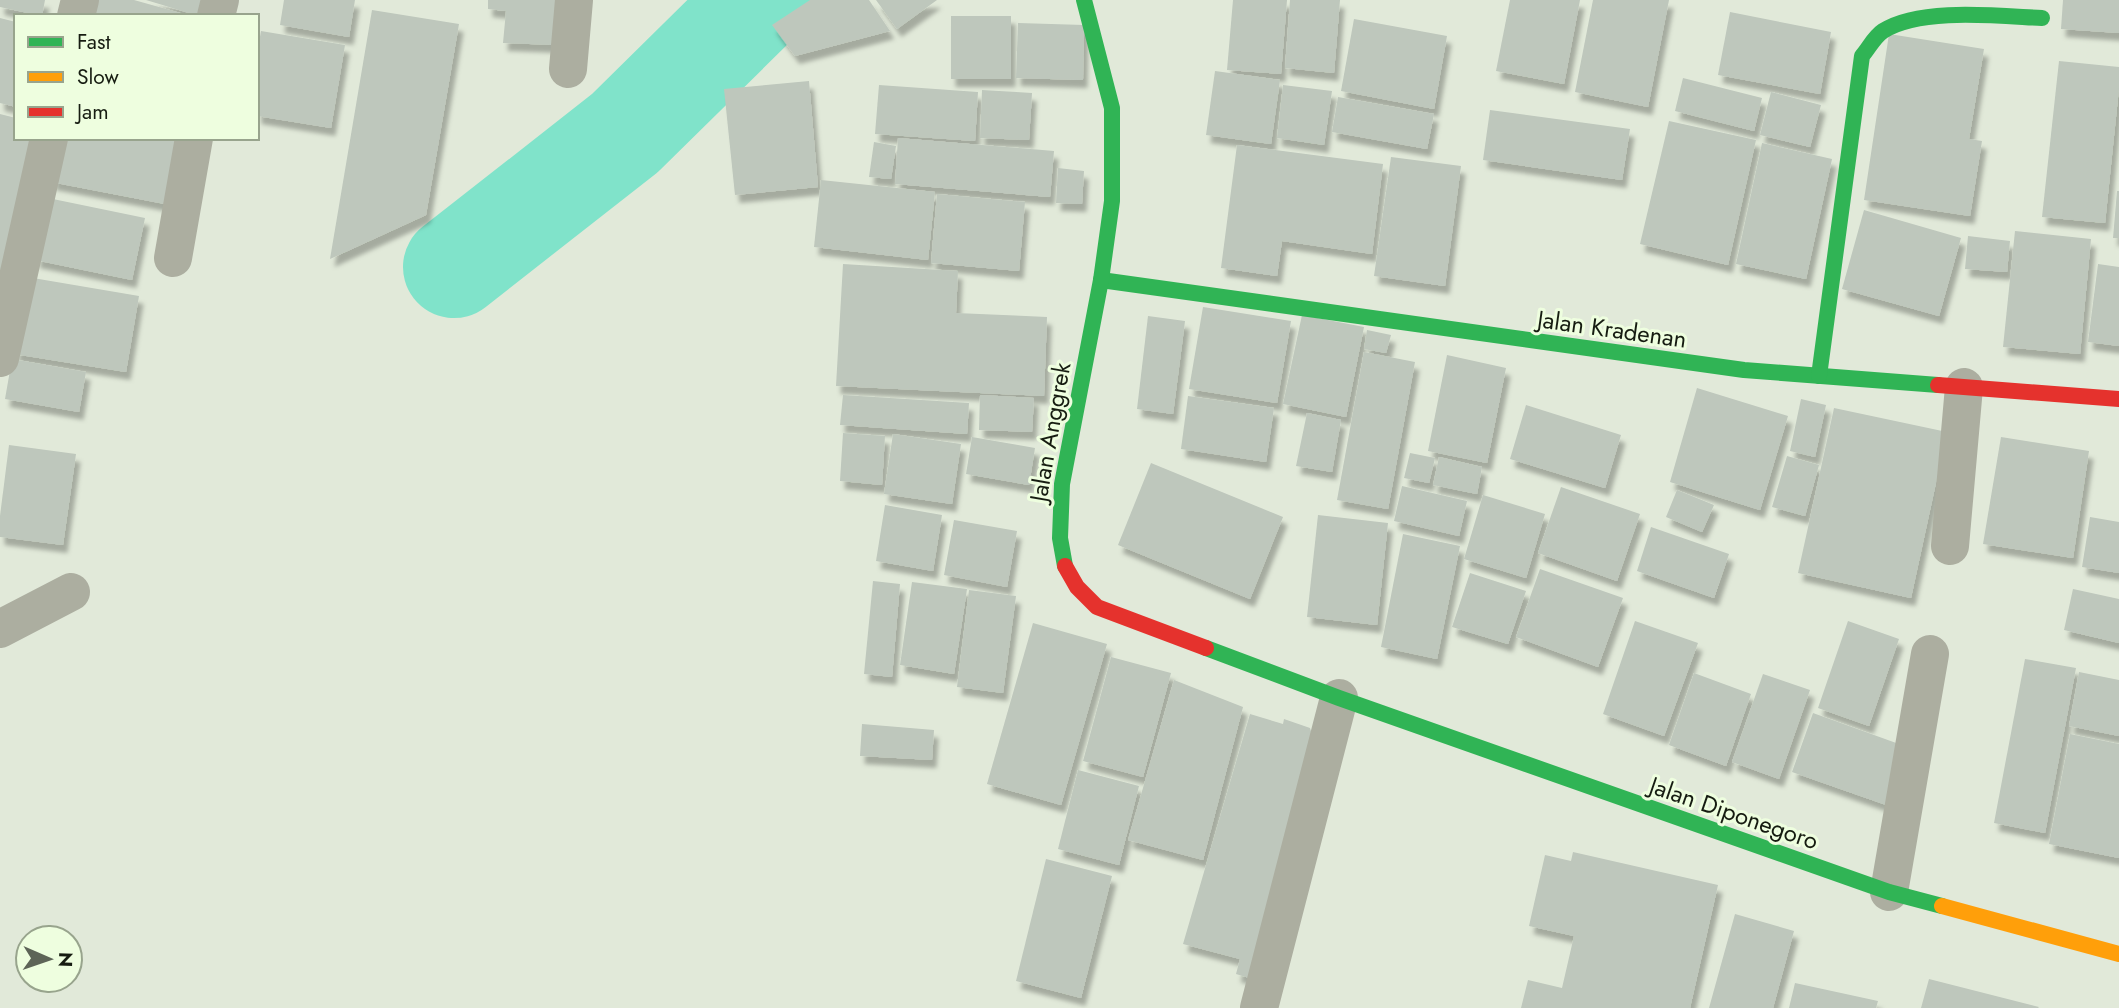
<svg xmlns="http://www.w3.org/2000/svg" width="2119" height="1008" viewBox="0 0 2119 1008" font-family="Jost,sans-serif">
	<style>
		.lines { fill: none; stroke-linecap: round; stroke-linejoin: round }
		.river { stroke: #80e3ca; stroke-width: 102 }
		.building { fill: #bec7bc; filter: url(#shadow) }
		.street { stroke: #acaea0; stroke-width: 38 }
		.fast { stroke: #30b455; stroke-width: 16 }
		.slow { stroke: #ff9f0a; stroke-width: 16 }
		.jam { stroke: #e5322d; stroke-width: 16 }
		.labels { text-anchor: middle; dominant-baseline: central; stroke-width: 6; stroke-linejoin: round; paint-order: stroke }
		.street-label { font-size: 24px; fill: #161c11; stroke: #eefedf }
	</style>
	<defs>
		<filter id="shadow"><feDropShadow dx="4.5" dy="8" stdDeviation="2" flood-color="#0004"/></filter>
	</defs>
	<rect width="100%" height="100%" fill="#e1e9d9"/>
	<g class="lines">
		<polyline class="river" points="454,267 625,133 760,0"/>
	</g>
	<g class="building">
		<polygon points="0,0 45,0 42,16 0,7"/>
		<polygon points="88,0 134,0 191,16 84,16"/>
		<polygon points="146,0 205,0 199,16"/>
		<polygon points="284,0 355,0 349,37 280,25"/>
		<polygon points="488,0 559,0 556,45 503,43 506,11 488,9"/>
		<polygon points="810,0 869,0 890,31 795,56 772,25"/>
		<polygon points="876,0 937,0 897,29"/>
		<polygon points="1233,0 1287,0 1281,74 1227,70"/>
		<polygon points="1290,0 1340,0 1334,73 1285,68"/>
		<polygon points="1510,0 1580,0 1564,84 1496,71"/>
		<polygon points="1593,0 1669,0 1648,107 1575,92"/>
		<polygon points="2063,0 2119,0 2119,33 2061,29"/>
		<polygon points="372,10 459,24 426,215 330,259"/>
		<polygon points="1730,12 1831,32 1820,94 1718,75"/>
		<rect x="951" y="16" width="60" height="63"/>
		<polygon points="0,18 16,22 16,107 0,103"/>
		<polygon points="1354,19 1447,36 1434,109 1341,91"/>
		<polygon points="1018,23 1084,25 1083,80 1016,78"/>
		<polygon points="261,31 345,45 331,128 257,116 257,54"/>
		<polygon points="1889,34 1984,49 1969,139 1982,141 1970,216 1864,200"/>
		<polygon points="2059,61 2119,67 2119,88 2105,223 2042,217"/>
		<polygon points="1215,71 1280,80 1271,144 1206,135"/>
		<polygon points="1683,78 1762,98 1754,131 1675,111"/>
		<polygon points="809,81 818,187 735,195 724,89"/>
		<polygon points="879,85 978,92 975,141 875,134"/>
		<polygon points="1283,85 1332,91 1324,145 1277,138"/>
		<polygon points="982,90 1032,93 1029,140 980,138"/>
		<polygon points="1771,92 1821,105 1810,147 1760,135"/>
		<polygon points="1338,97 1434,114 1427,149 1332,132"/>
		<polygon points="1490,110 1630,129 1622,180 1483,160"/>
		<polygon points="0,114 16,118 16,138 44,138 0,294"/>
		<polygon points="1669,121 1756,140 1728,265 1640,244"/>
		<polygon points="59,138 183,138 170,205 51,182"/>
		<polygon points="898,138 1054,151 1050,197 895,184"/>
		<polygon points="874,142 896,146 891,179 869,177"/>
		<polygon points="1762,143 1832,159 1806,279 1736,264"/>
		<polygon points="1237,145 1383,164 1372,254 1282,241 1277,276 1221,268"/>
		<polygon points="1391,157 1461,166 1445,286 1374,276"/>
		<polygon points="1058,168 1084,171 1082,204 1056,203"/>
		<polygon points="821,180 935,192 928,260 814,247"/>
		<polygon points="2117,191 2119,191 2119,238 2113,238"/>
		<polygon points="937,194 1025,202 1019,271 931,263"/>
		<polygon points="48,198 145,218 132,280 35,260"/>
		<polygon points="1864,210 1961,238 1939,316 1842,289"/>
		<polygon points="2015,231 2091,239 2080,354 2003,347"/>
		<polygon points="1968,236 2010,241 2007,272 1965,269"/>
		<polygon points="843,264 958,271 956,313 1047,317 1044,396 836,386"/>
		<polygon points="2098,264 2119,267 2119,346 2088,342"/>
		<polygon points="27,277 139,296 126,372 14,354"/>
		<polygon points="1203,307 1291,321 1277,403 1189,389"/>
		<polygon points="1302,315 1364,327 1346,417 1283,404"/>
		<polygon points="1148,316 1185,321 1173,414 1137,409"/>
		<polygon points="1367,330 1391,335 1386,353 1364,349"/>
		<polygon points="1364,352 1415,362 1388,509 1337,500"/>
		<polygon points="1447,355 1506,368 1487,463 1428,451"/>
		<polygon points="12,359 86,372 79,412 5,399"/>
		<polygon points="1697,388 1788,416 1760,510 1670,482"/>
		<polygon points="843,395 969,403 967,434 840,425"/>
		<polygon points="980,395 1034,398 1032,432 979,430"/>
		<polygon points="1188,396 1274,408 1266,462 1181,449"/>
		<polygon points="1801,399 1826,405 1815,457 1790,451"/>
		<polygon points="1526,405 1621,435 1605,488 1510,459"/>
		<polygon points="1834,408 1947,432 1911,598 1798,573"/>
		<polygon points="1307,413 1341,420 1332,472 1296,466"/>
		<polygon points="843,433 885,436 882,485 840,481"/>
		<polygon points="893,434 961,444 952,504 884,494"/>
		<polygon points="972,437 1035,448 1029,485 966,474"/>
		<polygon points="2001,437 2089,451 2073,558 1983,544"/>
		<polygon points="9,445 76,454 63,545 0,537 0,516"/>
		<polygon points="1410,453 1435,458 1429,483 1404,478"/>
		<polygon points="1787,456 1819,465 1805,516 1772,507"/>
		<polygon points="1439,457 1482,467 1477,494 1433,485"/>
		<polygon points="1151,463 1283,517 1250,599 1118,545"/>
		<polygon points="1402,486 1467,501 1459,536 1394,521"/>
		<polygon points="1561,487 1640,514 1617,581 1538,553"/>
		<polygon points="1677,490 1714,505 1702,532 1666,517"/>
		<polygon points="1483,495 1545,514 1526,578 1464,559"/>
		<polygon points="885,505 942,515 933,571 876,561"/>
		<polygon points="1318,515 1388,523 1377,625 1307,617"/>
		<polygon points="2090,517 2119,522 2119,573 2082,567"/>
		<polygon points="954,520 1017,531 1007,587 944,575"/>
		<polygon points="1651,527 1729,554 1714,598 1637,571"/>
		<polygon points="1403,534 1460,546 1437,659 1381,647"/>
		<polygon points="1540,569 1623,598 1598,667 1516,637"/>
		<polygon points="1470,573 1526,591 1508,644 1452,627"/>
		<polygon points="873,581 900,584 892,677 864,674"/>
		<polygon points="912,582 967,589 954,674 900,665"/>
		<polygon points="2073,589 2119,599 2119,643 2064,630"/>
		<polygon points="969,590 1016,596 1003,693 957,687"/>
		<polygon points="1635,621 1698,643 1664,736 1603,714"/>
		<polygon points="1848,621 1899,639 1869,726 1818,708"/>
		<polygon points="1033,623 1107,644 1061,805 987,784"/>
		<polygon points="1111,657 1171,673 1143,777 1083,761"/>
		<polygon points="2025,659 2076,668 2045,833 1994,823"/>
		<polygon points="2079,672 2119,680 2119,736 2069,726"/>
		<polygon points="1694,673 1751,694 1726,766 1669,745"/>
		<polygon points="1763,674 1810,690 1779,779 1732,762"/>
		<polygon points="1174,680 1243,707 1203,860 1128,840"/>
		<polygon points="1813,713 1910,748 1889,806 1792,772"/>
		<polygon points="1250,714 1283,724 1284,719 1310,728 1317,750 1256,980 1236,974 1240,959 1183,944"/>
		<polygon points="862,724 934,730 932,760 860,756"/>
		<polygon points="2070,734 2119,744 2119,858 2049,844"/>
		<polygon points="1078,770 1139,786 1119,865 1058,849"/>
		<polygon points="1573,852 1718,885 1690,1008 1521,1008 1528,980 1562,988 1574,936 1529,926 1545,855 1571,861"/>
		<polygon points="1046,859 1112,876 1081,998 1016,981"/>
		<polygon points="1735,914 1794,931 1773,1008 1709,1008"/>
		<polygon points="1929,979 2039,1007 2038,1008 1921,1008"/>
		<polygon points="1795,983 1878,1001 1876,1008 1789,1008"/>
	</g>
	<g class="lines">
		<g class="street">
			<polyline points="76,16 80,0"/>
			<polyline points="216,16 220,0"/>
			<polyline points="568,69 574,0"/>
			<polyline points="173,258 194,138"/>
			<polyline points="0,358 49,138"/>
			<polyline points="1950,546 1964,387"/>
			<polyline points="0,629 71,592"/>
			<polyline points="1889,892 1930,654"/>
			<polyline points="1259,1008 1339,698"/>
		</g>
		<g class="fast">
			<polyline points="1101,280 1744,370 1938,385"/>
			<path d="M 1819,376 L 1862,56 C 1869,48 1874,37 1883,31 C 1920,7 1999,16 2042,18"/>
			<polyline points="1065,566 1060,538 1062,484 1101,280 1112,201 1112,108 1084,0"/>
			<polyline points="1206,648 1339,698 1889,892 1942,906"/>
		</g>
		<polyline class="slow" points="1942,906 2119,954"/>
		<g class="jam">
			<polyline points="1938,385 2119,399"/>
			<polyline points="1065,566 1077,587 1097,607 1206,648"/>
		</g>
	</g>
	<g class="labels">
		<g class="street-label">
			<text transform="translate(1612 329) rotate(8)">Jalan Kradenan</text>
			<text transform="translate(1050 432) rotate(-80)">Jalan Anggrek</text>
			<text transform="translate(1734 813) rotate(19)">Jalan Diponegoro</text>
		</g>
	</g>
	<rect x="14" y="14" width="245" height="126" fill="#eefedf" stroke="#98a48d" stroke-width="2"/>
	<rect x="28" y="37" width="35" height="10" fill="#30b455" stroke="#98a48d" stroke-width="2"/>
	<text x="77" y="49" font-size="21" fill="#161c11">Fast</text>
	<rect x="28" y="72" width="35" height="10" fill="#ff9f0a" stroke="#98a48d" stroke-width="2"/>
	<text x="77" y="84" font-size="21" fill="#161c11">Slow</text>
	<rect x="28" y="107" width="35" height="10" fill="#e5322d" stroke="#98a48d" stroke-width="2"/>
	<text x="77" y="119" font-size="21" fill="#161c11">Jam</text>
	<g transform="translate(49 959) rotate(92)"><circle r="33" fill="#eefedf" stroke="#98a48d" stroke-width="2"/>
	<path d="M0-5L12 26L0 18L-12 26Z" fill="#5d6457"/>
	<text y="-10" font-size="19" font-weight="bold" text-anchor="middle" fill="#161c11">N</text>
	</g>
</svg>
